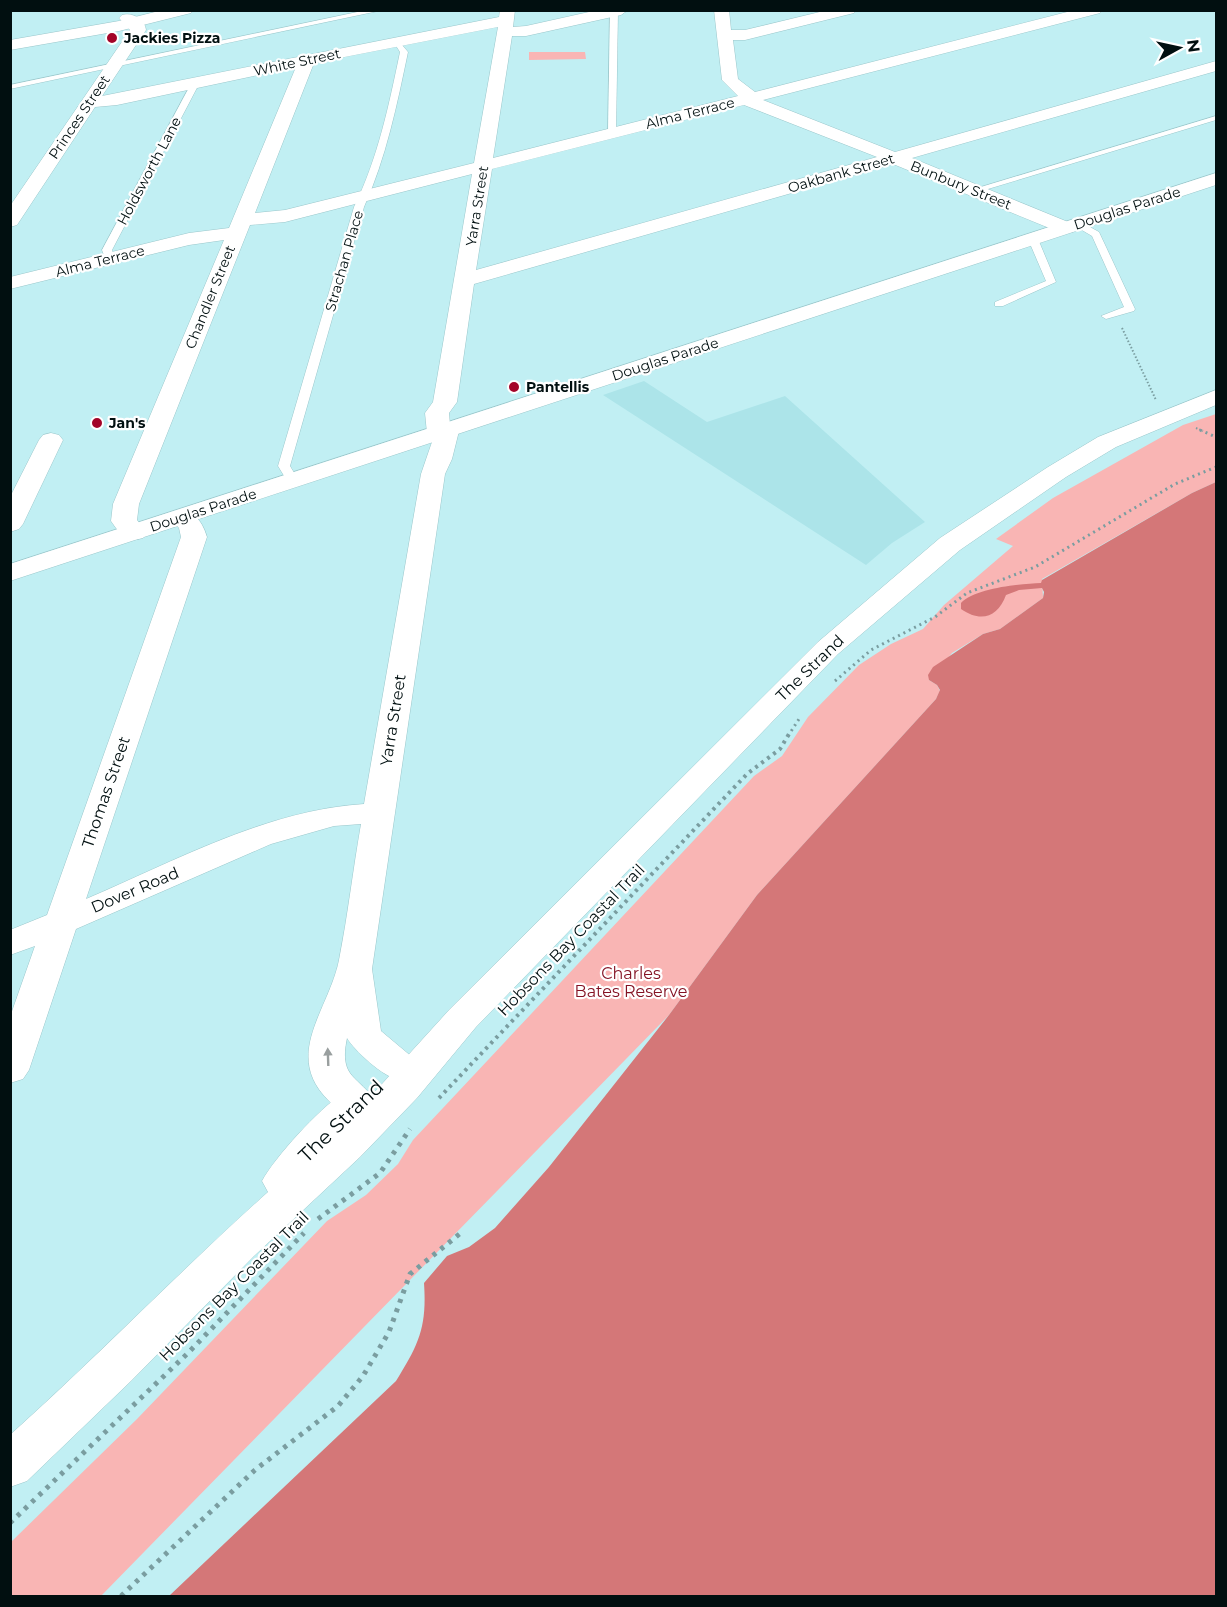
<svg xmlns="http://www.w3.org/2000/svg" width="1227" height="1607" viewBox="0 0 1227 1607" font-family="Montserrat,sans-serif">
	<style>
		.built { fill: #ace4e9 }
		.green { fill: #f9b5b4 }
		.water { fill: #d47778 }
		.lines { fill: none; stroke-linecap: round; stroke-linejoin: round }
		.lane-casing { stroke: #9bc7cb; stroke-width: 1 }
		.street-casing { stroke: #9bc7cb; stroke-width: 1 }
		.secondary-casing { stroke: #9bc7cb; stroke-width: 1 }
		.primary-casing { stroke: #9bc7cb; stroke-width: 1 }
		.path-far3 { stroke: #7a9da0; stroke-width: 2; stroke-dasharray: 1.5 2; stroke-linecap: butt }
		.path-far2 { stroke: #7a9da0; stroke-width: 3; stroke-dasharray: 2 4; stroke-linecap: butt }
		.path-far1 { stroke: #7a9da0; stroke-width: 4; stroke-dasharray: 3 4.5; stroke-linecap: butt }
		.path { stroke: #7a9da0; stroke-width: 5; stroke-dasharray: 4 6; stroke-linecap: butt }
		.lane { fill: #fff; fill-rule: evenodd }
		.street { fill: #fff; fill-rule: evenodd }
		.secondary { fill: #fff; fill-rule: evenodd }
		.primary { fill: #fff; fill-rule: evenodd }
		.oneway { fill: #999f9f }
		.poi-dot { fill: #a30428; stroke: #fff; stroke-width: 2 }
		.labels { text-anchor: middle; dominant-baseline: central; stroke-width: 4.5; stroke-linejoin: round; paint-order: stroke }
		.far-poi-label { font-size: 14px; font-weight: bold; fill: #010f10; stroke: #fff; text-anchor: start }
		.far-street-label { font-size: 14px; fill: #010f10; stroke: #fff }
		.street-label { font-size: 16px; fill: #010f10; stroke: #fff }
		.park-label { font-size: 16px; fill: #841324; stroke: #fff }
		.near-street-label { font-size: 20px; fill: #010f10; stroke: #fff }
	</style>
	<rect width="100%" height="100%" fill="#c1eff3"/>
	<polygon class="built" points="644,381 707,422 785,396 925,522 892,543 866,565 603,395"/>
	<g class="green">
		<polygon points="529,52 585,52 586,59 529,60"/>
		<polygon points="1216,414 1216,482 1192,493 1042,579 1043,598 1000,629 983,634 952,653 929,680 937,685 940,691 936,699 757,895 669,1015 101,1596 11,1596 11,1542 137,1419 327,1221 366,1195 398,1164 413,1140 754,776 782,756 808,717 859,665 891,644 923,629 944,605 1013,546 996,539 1053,498 1183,425"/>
	</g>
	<path class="water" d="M 1216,482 L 1216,1596 L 169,1596 L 396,1381 C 419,1344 427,1327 424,1283 L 447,1256 L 469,1247 L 495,1228 L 549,1167 L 669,1015 L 757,895 L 936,699 L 940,690 L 937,685 L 929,680 L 928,675 L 933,667 L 983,634 L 1000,629 L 1043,598 L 1044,592 L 1042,588 L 1019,590 L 1006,595 C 998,617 981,623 961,609 L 961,603 C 975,588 1020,584 1041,583 L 1042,580 L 1192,493 Z"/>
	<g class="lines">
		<defs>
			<g id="lane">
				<polygon points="367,10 383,10 10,89 10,85"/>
				<polygon points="610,10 618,10 616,133 612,136 608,133"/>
				<path d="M 397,39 L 408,52 C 397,105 386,158 364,207 L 290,466 L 299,481 L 293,485 L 289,484 L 278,466 L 354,207 C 378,158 389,105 400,52 L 393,41 Z"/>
				<polygon points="192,82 199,84 112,250 114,259 106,261 102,250"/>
				<polygon points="1216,116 1216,120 978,192 971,190"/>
				<polygon points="1075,222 1081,222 1099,232 1135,309 1134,311 1106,319 1101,316 1124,307 1092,236 1075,226"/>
				<polygon points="1033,236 1038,239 1056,282 1003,306 995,306 995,302 1046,281 1028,239"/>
			</g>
			<g id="street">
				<path d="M 500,10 L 515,10 L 513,27 L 526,26 L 598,10 L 628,10 L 621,15 L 526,36 L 512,36 L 493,158 L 738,96 L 722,80 L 714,10 L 729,10 L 731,30 L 745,30 L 828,10 L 856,10 L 854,13 L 745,40 L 733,40 L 738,79 L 755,92 L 1075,10 L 1102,10 L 1100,13 L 763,100 L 895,152 L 1216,61 L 1216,71 L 912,158 L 1073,224 L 1076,228 L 1073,232 L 1059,232 L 893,164 L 474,284 L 457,402 L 449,413 L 450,425 L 455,426 L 459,431 L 452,459 L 445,474 L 372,969 L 381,1031 L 412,1057 L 417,1066 L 412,1075 C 408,1077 402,1079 398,1079 C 384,1078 354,1050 347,1038 C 338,1080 360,1075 376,1103 L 370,1113 C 352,1118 343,1115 329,1101 C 282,1055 329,1010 339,960 C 348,915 353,869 361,824 L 334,826 L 271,844 L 76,929 L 29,1070 L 23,1079 L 10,1083 L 10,1017 L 35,946 L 10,955 L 10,930 L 47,915 L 181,537 L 179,528 L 169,517 L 173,512 C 192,507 202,520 207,537 L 86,899 C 175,861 267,810 364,804 L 421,474 L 433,439 L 427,433 L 425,413 L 433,402 L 472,174 L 285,222 L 250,225 L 139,504 L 137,520 L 147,533 L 143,538 C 126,543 120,534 111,521 L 113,504 L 224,240 L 189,245 L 10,289 L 10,277 L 189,233 L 229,228 L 296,67 L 117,105 L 95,107 L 17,225 L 10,227 L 10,206 L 130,30 L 119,18 L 122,15 C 132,12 145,19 146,30 L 102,96 L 499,17 ZM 498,27 L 474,163 L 285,210 L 255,213 L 314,63 ZM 744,105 L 877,157 L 476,270 L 492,169 Z"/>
				<polygon points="51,433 59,435 63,440 23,524 19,529 10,532 10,497 39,440 43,435"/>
			</g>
			<g id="secondary">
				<polygon points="1216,173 1216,185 10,581 10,564"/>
				<path d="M 1216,390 L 1216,405 L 1116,447 L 1066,477 L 960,550 L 838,654 L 476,1027 L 417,1098 L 360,1157 L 254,1256 L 132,1380 L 27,1481 L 10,1487 L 10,1435 C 98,1356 180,1271 268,1192 L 262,1181 C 275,1157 319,1109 342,1094 C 351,1087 364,1088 372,1095 L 450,1009 L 818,642 L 940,538 L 1048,467 L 1098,437 Z"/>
			</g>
			<polygon id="primary" points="163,10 193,10 191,13 119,31 10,50 10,40 119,21"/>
		</defs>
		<use href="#lane" class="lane-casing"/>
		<use href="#street" class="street-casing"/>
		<use href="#secondary" class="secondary-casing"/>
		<use href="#primary" class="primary-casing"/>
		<g class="path-far3">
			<polyline points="1122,328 1156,400"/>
			<polyline points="1196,428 1203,431"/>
		</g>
		<g class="path-far2">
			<polyline points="1200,430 1216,437"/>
			<polyline points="835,681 871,650 935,617 967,593 1035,567 1175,484 1216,467"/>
			<polyline points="788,736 799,719"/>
		</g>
		<polyline class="path-far1" points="439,1098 747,774 780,749 789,734"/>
		<g class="path">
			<polyline points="318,1219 380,1173 410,1129"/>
			<polyline points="10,1523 188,1353 304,1233"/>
			<polyline points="121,1596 255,1470 338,1406 363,1376 389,1332 410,1274 462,1232"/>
		</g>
		<use href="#lane" class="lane"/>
		<use href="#street" class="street"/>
		<use href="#secondary" class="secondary"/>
		<use href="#primary" class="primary"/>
	</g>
	<defs><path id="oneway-solid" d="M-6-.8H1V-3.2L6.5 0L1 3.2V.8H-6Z" transform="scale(1.5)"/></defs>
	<use class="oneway" href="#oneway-solid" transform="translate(328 1057) rotate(-92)"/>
	<g class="poi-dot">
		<circle cx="112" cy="38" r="6"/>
		<circle cx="514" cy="387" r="6"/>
		<circle cx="97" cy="423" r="6"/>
	</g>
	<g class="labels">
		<g class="far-poi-label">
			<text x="124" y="38">Jackies Pizza</text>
			<text x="526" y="387">Pantellis</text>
			<text x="109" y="423">Jan's</text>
		</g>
		<g class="far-street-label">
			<text transform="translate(297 62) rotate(-12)">White Street</text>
			<text transform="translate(690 113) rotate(-14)">Alma Terrace</text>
			<text transform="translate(79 117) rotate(-56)">Princes Street</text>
			<text transform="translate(149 171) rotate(-62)">Holdsworth Lane</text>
			<text transform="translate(841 173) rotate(-16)">Oakbank Street</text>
			<text transform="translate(961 185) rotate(22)">Bunbury Street</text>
			<text transform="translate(477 206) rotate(-81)">Yarra Street</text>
			<text transform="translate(1127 208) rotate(-18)">Douglas Parade</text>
			<text transform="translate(100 261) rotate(-14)">Alma Terrace</text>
			<text transform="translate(344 261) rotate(-74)">Strachan Place</text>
			<text transform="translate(210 297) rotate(-68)">Chandler Street</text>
			<text transform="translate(665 359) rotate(-18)">Douglas Parade</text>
			<text transform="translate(203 510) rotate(-18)">Douglas Parade</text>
		</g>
		<g class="street-label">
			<text transform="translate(810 668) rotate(-44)">The Strand</text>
			<text transform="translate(393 720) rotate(-81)">Yarra Street</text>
			<text transform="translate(106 792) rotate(-71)">Thomas Street</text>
			<text transform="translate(135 890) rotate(-23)">Dover Road</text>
			<text transform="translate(571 940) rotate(-46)">Hobsons Bay Coastal Trail</text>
			<text transform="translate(234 1286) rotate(-45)">Hobsons Bay Coastal Trail</text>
		</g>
		<g class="park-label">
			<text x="631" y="973">Charles<tspan x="631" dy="18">Bates Reserve</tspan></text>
		</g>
		<g class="near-street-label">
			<text transform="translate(341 1121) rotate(-44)">The Strand</text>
		</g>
	</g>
	<rect width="1227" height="1607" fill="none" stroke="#010f10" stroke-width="24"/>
	<g transform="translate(1179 48) rotate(82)" stroke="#ffffff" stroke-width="4.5" paint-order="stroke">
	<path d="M0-4.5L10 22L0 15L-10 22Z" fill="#010f10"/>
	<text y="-9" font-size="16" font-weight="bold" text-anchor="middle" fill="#010f10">N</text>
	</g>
</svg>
